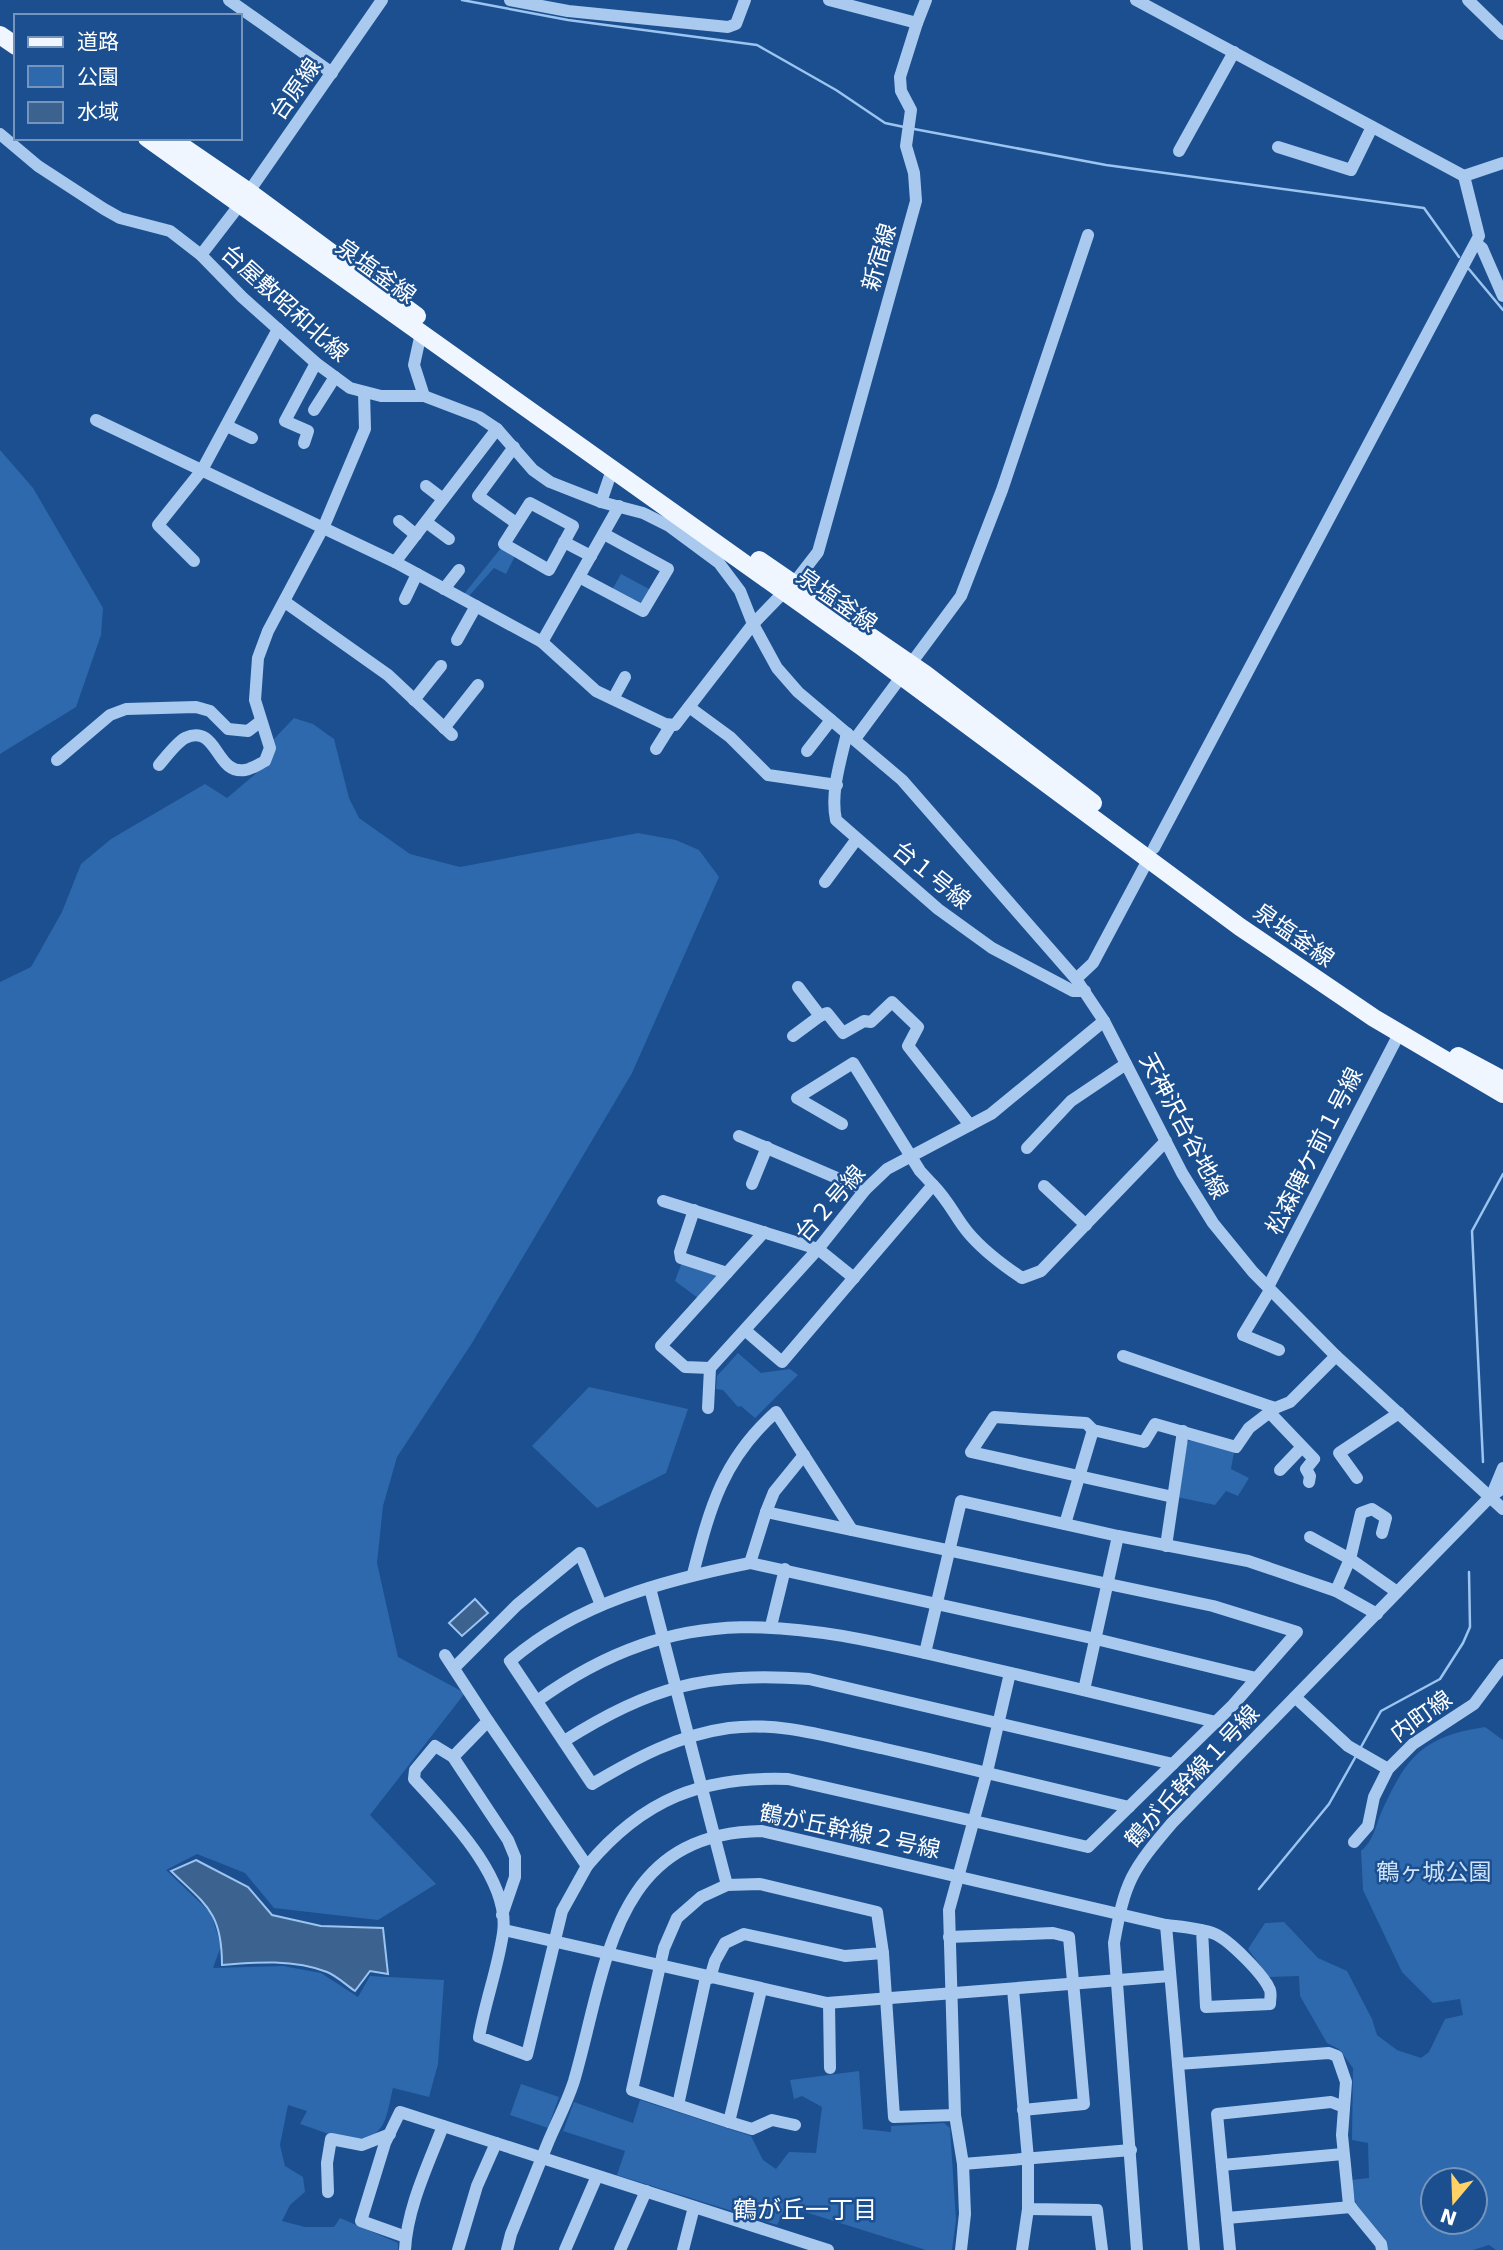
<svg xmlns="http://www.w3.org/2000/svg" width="1503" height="2250" viewBox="0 0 1503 2250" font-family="'DejaVu Sans','Noto Sans JP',sans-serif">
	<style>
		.green { fill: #2e69ad; fill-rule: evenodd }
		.water { fill: #3c6290; stroke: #9cc4f0; stroke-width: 2 }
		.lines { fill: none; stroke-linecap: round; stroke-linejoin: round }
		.stream { stroke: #9cc4f0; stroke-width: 2.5 }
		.minor { stroke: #a9c9ee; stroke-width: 12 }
		.major { stroke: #f0f6ff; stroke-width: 18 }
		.labels { text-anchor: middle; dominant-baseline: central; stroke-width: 5; stroke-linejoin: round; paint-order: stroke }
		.street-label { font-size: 23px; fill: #fff; stroke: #1b4f8f }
		.park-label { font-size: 23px; fill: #cfe3fa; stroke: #1b4f8f }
		.neighbourhood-label { font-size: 24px; fill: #fff; stroke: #1b4f8f }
	</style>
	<rect width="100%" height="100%" fill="#1b4f8f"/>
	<g class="green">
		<polygon points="0,450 33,488 103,608 101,635 76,707 0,754"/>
		<polygon points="501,548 515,556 506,574 494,568 469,596 464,594"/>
		<polygon points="621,574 651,590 644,602 638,604 612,590"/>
		<path d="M 294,718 L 313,724 L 334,739 L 349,798 L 359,818 L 410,854 L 460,867 L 638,833 L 676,840 L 699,850 L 719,877 L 632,1073 L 472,1343 L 397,1457 L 383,1506 L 377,1563 L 398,1657 L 465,1693 L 370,1815 L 436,1884 L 378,1920 L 274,1908 L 245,1873 L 197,1854 L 166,1870 L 211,1913 L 221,1946 L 213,1968 L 283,1966 L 321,1973 L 358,1997 L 370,1976 L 444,1980 L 438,2064 L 429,2097 L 393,2088 C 390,2099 388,2116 382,2126 C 364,2153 324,2131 300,2124 L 307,2111 L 288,2105 L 280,2145 L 285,2166 L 303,2177 L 305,2192 L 290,2205 L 282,2221 L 305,2227 L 334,2227 L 340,2218 L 398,2243 L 398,2250 L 0,2250 L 0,982 L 31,967 L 62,912 L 81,864 L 111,839 L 205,784 L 227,798 L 260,770 L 273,740 Z"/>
		<polygon points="682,1262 720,1275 698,1298 675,1281"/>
		<polygon points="738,1353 761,1373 790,1369 798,1375 755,1418 741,1406 738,1407 723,1390 716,1389 717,1376"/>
		<polygon points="589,1387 688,1409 666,1473 597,1508 532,1446"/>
		<polygon points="1192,1439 1234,1452 1231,1469 1249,1478 1238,1496 1226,1491 1215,1505 1177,1497 1186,1443"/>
		<path d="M 1485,1727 L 1503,1740 L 1503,2250 L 1496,2250 L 1489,2245 L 1473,2250 L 1388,2250 L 1385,2239 L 1356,2204 L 1351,2180 L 1369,2178 L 1368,2143 L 1352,2140 L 1353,2068 L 1339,2049 L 1327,2043 L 1300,1996 L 1299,1976 L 1269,1977 L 1248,1949 L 1265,1923 L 1284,1922 L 1318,1958 L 1347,1971 L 1372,2019 L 1377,2035 L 1397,2050 L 1421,2058 L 1429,2052 L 1445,2019 L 1463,2015 L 1460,1999 L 1433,2003 L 1402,1972 L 1363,1890 L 1361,1851 C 1374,1840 1375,1827 1381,1813 C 1406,1757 1423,1736 1485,1727 ZM 1433,2180 L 1475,2180 L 1475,2222 L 1433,2222 Z"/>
		<polygon points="859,2071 863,2129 891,2132 891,2126 944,2123 950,2128 956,2220 952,2250 926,2250 786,2206 777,2225 617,2175 625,2151 563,2131 574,2102 633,2123 640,2100 751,2136 763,2160 776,2169 789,2152 816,2153 822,2107 802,2096 794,2099 790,2080"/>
		<polygon points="521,2084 559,2097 548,2128 510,2115"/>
	</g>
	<g class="water">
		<polygon points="475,1599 488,1613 462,1636 449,1623"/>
		<path d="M 196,1860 L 248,1887 L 272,1915 L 321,1926 L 383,1928 L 388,1974 L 370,1971 L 355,1991 C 346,1985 337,1976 327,1972 C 294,1959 256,1962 222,1965 C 222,1912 206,1905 171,1871 Z"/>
	</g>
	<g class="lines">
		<g class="stream">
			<polyline points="462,0 568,20 757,45 836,90 885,123 904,127"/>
			<polyline points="914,129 1106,165 1424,208 1459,257"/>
			<polyline points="1468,268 1503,310"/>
			<polyline points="1483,1462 1472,1231 1503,1174"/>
			<polyline points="1361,1747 1381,1711 1440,1679 1463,1643 1470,1627 1469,1572"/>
			<polyline points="1259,1889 1329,1804 1356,1756"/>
		</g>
		<g class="minor">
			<polyline points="229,0 332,73"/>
			<polyline points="510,0 568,11 728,27 736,24 745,0"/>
			<polyline points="1136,0 1464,176"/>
			<polyline points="1468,0 1503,34"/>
			<polyline points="917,23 926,0"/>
			<polyline points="0,134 38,166 104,209 120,218 170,231 201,255 242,297 316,363 350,388 381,396 424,396 479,417 497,429 533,470 550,482 601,502 643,513 669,526 719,563 740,591 753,624 777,668 798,692 902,780 1076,979 1104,1021 1182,1173 1213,1223 1253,1272 1336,1356 1503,1509"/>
			<polyline points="1278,147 1351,170 1372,127"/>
			<polyline points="1179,151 1234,52"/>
			<polyline points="1476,243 1482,248 1503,296"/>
			<polyline points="201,255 241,203 382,0"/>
			<polyline points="421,333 414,365 424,396"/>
			<polyline points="314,410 335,377"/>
			<polyline points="96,420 395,562 542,642 596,691 665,724 675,725 753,624 784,592"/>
			<polyline points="227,426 252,438"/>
			<polyline points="304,443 308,431 285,421 316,363"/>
			<polyline points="514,447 478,496 516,523"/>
			<polyline points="426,486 443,499"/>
			<polyline points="601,502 612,470"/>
			<polygon points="530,503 573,526 549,570 504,544"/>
			<polyline points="399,521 416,535"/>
			<polyline points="426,522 449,539"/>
			<polyline points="564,542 591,556"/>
			<polyline points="194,561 158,525 202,470 278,329"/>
			<polyline points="395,562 497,429"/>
			<polyline points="579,577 643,611 668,569 604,534"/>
			<polyline points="794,583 818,552 916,201 914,173 906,146 911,110 901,91 900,77 917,23 829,0"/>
			<polyline points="444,589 459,570"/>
			<polyline points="405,599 417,574"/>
			<polyline points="285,602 388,675 452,735"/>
			<polyline points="457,640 476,606"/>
			<polyline points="542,642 619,506"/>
			<polyline points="613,699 625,677"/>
			<polyline points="414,700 441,666"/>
			<polyline points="689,707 730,737 768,775 837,785"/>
			<polyline points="444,728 478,685"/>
			<path d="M 847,733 C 841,760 830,792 836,820 L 938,909 L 992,948 L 1073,991 L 1085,991"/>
			<polyline points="855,739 961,596 1002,490 1088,235"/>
			<polyline points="656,749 671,725"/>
			<polyline points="807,751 831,720"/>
			<polyline points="57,760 110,715 126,709 196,707 210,711 228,729 248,731 261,721"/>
			<path d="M 159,765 C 166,757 176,743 185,738 C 218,723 215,775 245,770 C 252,769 259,764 265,761 L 270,748 L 255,700 L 258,658 L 268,631 L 324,526 L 365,429 L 364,392"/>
			<polyline points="1154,848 1479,236 1464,176 1503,163"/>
			<polyline points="825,882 856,840"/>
			<polyline points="1076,979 1093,963 1149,858"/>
			<polyline points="798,987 820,1016 827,1013 843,1033 864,1021 871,1022 892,1002 918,1027 908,1046 970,1125"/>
			<polyline points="793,1036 820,1016"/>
			<polyline points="739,1136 865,1190"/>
			<polyline points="1027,1148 1071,1101 1126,1064"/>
			<polyline points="752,1184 767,1147"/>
			<path d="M 933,1185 C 946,1198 953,1212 963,1226 C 978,1247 1001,1264 1022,1278 L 1041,1271 L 1166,1141"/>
			<polyline points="1044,1186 1086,1225"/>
			<polyline points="663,1201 818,1249 854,1278"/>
			<polyline points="694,1210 680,1252 681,1258 727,1273"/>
			<polyline points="1268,1287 1399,1034"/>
			<polyline points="1270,1290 1243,1335 1279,1350"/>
			<polyline points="746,1331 782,1362 933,1185 920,1171 853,1063 797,1098 842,1124"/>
			<polyline points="1123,1356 1275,1408 1290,1402 1336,1356"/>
			<polyline points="710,1368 685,1367 661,1346 764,1232"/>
			<polyline points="708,1408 710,1368 818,1249 865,1190 887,1169 991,1114 1104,1021"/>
			<polyline points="1270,1413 1314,1459 1306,1469 1310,1476 1309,1482"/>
			<polyline points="1280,1470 1302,1447"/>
			<polyline points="1357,1478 1339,1453 1399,1413"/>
			<polyline points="1173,1497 971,1452 994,1417 1086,1423 1093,1430 1144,1442 1155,1424 1236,1447 1249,1428 1275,1408"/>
			<polyline points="1491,1497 1503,1468"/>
			<polyline points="766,1512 774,1492 804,1455"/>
			<polyline points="1065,1524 1093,1430"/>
			<polyline points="1382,1533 1386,1518 1372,1509 1361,1513 1350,1559 1397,1592"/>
			<polyline points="1310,1537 1350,1559 1336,1591"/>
			<polyline points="1166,1546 1183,1431"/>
			<path d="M 693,1574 C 710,1507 723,1459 776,1412 L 852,1530"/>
			<polyline points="650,1588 727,1885"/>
			<polyline points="771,1626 785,1569"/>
			<polyline points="925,1653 961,1501 1118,1536 1248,1561 1336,1591 1377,1614"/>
			<polyline points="445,1655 488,1721 453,1757"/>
			<polyline points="454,1668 517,1605 580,1553 601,1605"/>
			<polyline points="1084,1690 1118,1536"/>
			<polyline points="1295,1697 1348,1746 1388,1769"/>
			<path d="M 537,1701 C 686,1593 804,1625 968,1663 C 1051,1682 1133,1702 1216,1722"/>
			<path d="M 488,1721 L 587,1866 L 562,1911 L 527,2055 L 479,2037 C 485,2002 498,1968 503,1933 C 511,1879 447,1815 414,1779 L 415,1770 L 435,1746 L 453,1757 L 508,1840 L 515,1857 L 515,1877 L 502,1915"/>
			<path d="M 564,1741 C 652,1686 705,1672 809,1679 L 1173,1764"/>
			<path d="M 1129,1807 C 1047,1787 964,1767 881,1748 C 831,1738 780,1721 729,1728 C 678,1735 636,1758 592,1784 L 510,1661 C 577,1603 665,1580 750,1563 L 1096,1639 L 1256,1678"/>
			<polyline points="1354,1842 1368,1826 1374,1797 1388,1769 1413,1744 1474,1704 1503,1665"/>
			<path d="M 587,1866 C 643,1799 702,1776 788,1779 L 1088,1847 L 1233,1705 L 1297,1632 L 1213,1606 L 766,1512 L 750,1563"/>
			<polyline points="1166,1925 1194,2250"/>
			<polyline points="504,1930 827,2003 1170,1976"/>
			<polyline points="949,1937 1053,1933 1069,1937 1084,2104 1023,2110"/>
			<polyline points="883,1953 894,2117 955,2115"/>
			<polyline points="710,1978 715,1961 725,1943 744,1934 845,1956 883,1953 877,1912 760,1884 727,1885 701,1897 677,1918 664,1948 632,2090 729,2122 761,1990"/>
			<polyline points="1013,1989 1028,2159 1028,2209 1097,2210 1102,2250"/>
			<polyline points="829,2003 830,2068"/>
			<polyline points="1178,2064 1329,2053 1337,2056 1346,2082 1342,2135 1349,2205 1381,2244 1382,2250"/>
			<polyline points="678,2105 706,1977"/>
			<polyline points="729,2122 752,2129 772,2120 795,2125"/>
			<polyline points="963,2164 1131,2150"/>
			<polyline points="1222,2165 1343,2154"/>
			<polyline points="328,2192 327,2163 331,2139 362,2145 390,2134"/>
			<polyline points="1227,2218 1351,2207"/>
			<polyline points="406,2237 361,2221 385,2143 400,2112 828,2250"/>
			<path d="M 405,2250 C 407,2208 428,2165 443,2126"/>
			<polyline points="458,2250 477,2186 496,2143"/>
			<path d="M 507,2250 L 511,2234 C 523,2204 535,2174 547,2145 C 556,2123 567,2103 574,2081 C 607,1968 611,1833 762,1831 L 1166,1925 C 1182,1927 1200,1928 1215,1934 C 1229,1940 1262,1973 1269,1988 C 1272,1992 1270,1998 1270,2004 L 1206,2007 L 1202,1930"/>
			<polyline points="565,2250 597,2176"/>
			<polyline points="620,2250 646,2191"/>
			<polyline points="683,2250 694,2207"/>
			<polyline points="961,2250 965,2214 963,2164 955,2115 949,1910 987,1772 1010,1673"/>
			<polyline points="1022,2250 1028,2209"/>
			<path d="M 1137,2250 L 1114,1943 C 1125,1881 1131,1871 1172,1823 L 1490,1497 L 1503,1488"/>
			<polyline points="1230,2250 1217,2114 1331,2102 1344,2107"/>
		</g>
		<g class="major">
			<polyline points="0,35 16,46"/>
			<polyline points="147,138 862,647 1240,927 1374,1018 1503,1094"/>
			<polyline points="170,138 249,192 417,316"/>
			<polyline points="759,560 925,674 1093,803"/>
			<polyline points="1458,1056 1503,1080"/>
		</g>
	</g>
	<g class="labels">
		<g class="street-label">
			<text transform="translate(295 89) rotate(-55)">台原線</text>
			<text transform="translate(879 257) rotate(-74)">新宿線</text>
			<text transform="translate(376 271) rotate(36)">泉塩釜線</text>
			<text transform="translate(285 303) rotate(42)">台屋敷昭和北線</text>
			<text transform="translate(837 600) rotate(35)">泉塩釜線</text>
			<text transform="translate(932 875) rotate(39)">台１号線</text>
			<text transform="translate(1294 935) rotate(35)">泉塩釜線</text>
			<text transform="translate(1184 1126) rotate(62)">天神沢台谷地線</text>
			<text transform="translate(1314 1151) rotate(-63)">松森陣ケ前１号線</text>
			<text transform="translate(830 1203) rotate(-49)">台２号線</text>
			<text transform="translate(1421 1716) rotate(-36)">内町線</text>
			<text transform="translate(1192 1776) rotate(-47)">鶴が丘幹線１号線</text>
			<text transform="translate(850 1831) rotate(12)">鶴が丘幹線２号線</text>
		</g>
		<g class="park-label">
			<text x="1434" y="1872">鶴ヶ城公園</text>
		</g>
		<g class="neighbourhood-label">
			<text x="805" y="2210">鶴が丘一丁目</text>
		</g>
	</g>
	<rect x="14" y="14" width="228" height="126" fill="#1b4f8f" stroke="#7695bc" stroke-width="2"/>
	<rect x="28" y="37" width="35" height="10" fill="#f0f6ff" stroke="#7695bc" stroke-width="2"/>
	<text x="77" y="49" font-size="21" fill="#ffffff">道路</text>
	<rect x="28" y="66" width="35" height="21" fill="#2e69ad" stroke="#7695bc" stroke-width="2"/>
	<text x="77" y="84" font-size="21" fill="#ffffff">公園</text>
	<rect x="28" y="102" width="35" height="21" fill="#3c6290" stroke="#7695bc" stroke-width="2"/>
	<text x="77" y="119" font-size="21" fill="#ffffff">水域</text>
	<g transform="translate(1454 2201) rotate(199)"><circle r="33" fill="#1b4f8f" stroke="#7695bc" stroke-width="2"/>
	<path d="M0-5L12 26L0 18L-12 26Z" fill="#ffd166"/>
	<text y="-10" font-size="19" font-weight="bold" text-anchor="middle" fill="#ffffff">N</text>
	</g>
</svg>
